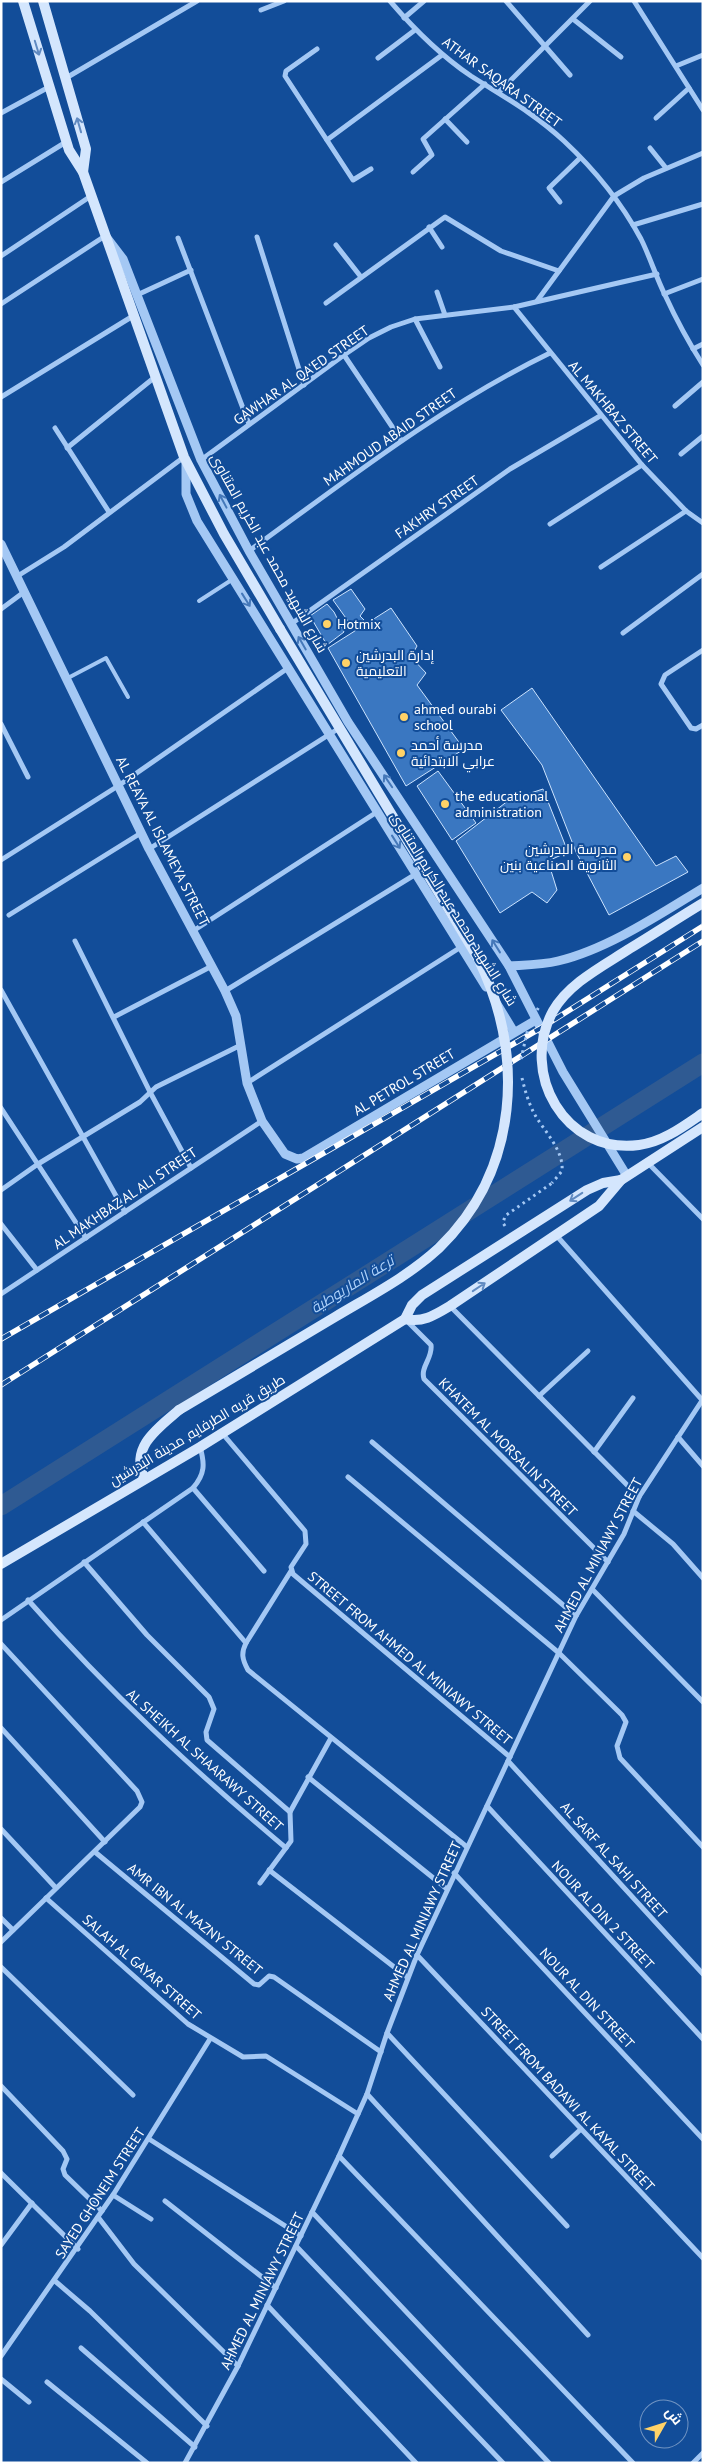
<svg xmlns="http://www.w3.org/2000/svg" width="704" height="2464" viewBox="0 0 704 2464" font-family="'PT Sans',Cairo,sans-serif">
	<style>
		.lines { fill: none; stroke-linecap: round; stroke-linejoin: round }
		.canal { stroke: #2f5a92; stroke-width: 19 }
		.building { fill: #3a77c1; stroke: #cce3fe }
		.path { stroke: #a4c8f4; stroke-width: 3; stroke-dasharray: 2.5 4; stroke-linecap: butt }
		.service { stroke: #a4c8f4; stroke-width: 4 }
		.minor { stroke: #a4c8f4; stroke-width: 5 }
		.tertiary { stroke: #a4c8f4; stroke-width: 9 }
		.secondary { stroke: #d4e6fd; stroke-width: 10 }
		.rail-casing { stroke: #fff; stroke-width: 5.5 }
		.rail { stroke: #124d99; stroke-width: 4; stroke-dasharray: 11; stroke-linecap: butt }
		.path-bridge { stroke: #a4c8f4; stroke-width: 3; stroke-dasharray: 2.5 4; stroke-linecap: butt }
		.secondary-bridge { stroke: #d4e6fd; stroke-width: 10 }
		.oneway { stroke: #608ac1 }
		.oneway2 { stroke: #4578b9 }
		.poi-dot { fill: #ffd267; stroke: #124d99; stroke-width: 2 }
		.labels { text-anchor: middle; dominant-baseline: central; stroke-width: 4; stroke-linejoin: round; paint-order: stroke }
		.street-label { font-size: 14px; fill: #fff; stroke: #124d99 }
		.poi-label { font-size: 14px; fill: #fff; stroke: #124d99; text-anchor: start }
		.water-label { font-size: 15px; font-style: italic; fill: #b0d2fa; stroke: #124d99 }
	</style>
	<rect width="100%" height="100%" fill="#124d99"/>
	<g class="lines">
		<polyline class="canal" points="1,1506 703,1063"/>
	</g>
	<g class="building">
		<polygon points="351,589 365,609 360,616 364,620 353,628 333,600"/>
		<polygon points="327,604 334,612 344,632 327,645 310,616"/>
		<polygon points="391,608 417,646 411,657 426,673 417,685 464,749 406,786 328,648"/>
		<polygon points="532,688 656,866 676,856 688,872 609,915 576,852 542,765 501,710"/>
		<polygon points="438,771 476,823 452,840 417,786"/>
		<polygon points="543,789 568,852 548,861 557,890 547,903 532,892 500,913 456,841 509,800"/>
	</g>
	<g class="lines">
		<polyline class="path" points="505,1226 503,1223 505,1216 552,1183"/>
		<g class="service">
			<polyline points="199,601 233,579"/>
			<polyline points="66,679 106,658 128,697"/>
		</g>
		<g class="minor">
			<path d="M 390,1 C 414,29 440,55 471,76 C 504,97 534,113 564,141 C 594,169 621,202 641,239 C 650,257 656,277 665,295 C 676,319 689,343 703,365"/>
			<polyline points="506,1 570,75"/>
			<polyline points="634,1 703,110"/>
			<polyline points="261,10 284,1"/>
			<polyline points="404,18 424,1"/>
			<polyline points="573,19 621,57"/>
			<polyline points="317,49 286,71 285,76 353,180 371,169"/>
			<polyline points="378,58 415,30"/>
			<polyline points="676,66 703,55"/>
			<polyline points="66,78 197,1"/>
			<polyline points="499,92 590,1"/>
			<polyline points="1,113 49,87"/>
			<polyline points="656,118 689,88"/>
			<polyline points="445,119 467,142"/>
			<polyline points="327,140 442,55"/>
			<polyline points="650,148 666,168"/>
			<polyline points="413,172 432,155 423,139 485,84"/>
			<polyline points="1,182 66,142"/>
			<polyline points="560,202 549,188 580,158"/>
			<polyline points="633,225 703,204"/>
			<polyline points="429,227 442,247"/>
			<polyline points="257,237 304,385"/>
			<polyline points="178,238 249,424"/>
			<polyline points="336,245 361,277"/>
			<polyline points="1,256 91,196"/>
			<polyline points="437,292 445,315"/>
			<polyline points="664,294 703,279"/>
			<polyline points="137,295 191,270"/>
			<polyline points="537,301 614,196 644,178 703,153"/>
			<polyline points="326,303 445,217 501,251 559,271"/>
			<polyline points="1,304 105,236"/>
			<polyline points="514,307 642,465 686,511 703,523"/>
			<polyline points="415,319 440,367"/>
			<polyline points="693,349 703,344"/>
			<polyline points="344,355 401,440"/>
			<polyline points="1,397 133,316"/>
			<polyline points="675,406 703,382"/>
			<polyline points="55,428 109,512"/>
			<polyline points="67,448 155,377"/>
			<polyline points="681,454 703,436"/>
			<polyline points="201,460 344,355 369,338 391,327 415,319 514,307 657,274"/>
			<polyline points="550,524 642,465"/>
			<path d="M 249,551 C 347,480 441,406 550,353"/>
			<polyline points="601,567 686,511"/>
			<polyline points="16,577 64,547 184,457"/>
			<polyline points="1,609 24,592"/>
			<polyline points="291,624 510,469 600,416"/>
			<polyline points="623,633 703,574"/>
			<polyline points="703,650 665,675 661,684 691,728 696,729 703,725"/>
			<polyline points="1,724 28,777"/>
			<polyline points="149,849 341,727"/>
			<polyline points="1,860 118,786 288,668"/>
			<polyline points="9,915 141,833"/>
			<polyline points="193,931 377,812"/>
			<polyline points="75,941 150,1092 191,1168"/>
			<polyline points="1,990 125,1212"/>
			<polyline points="225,991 416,874"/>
			<polyline points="114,1017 212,966"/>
			<polyline points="247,1083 461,947"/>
			<polyline points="1,1108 86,1238"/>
			<polyline points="648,1163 703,1219"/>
			<polyline points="1,1190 38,1164 140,1102 156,1087 241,1045"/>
			<polyline points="1,1224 37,1270"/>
			<polyline points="556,1235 703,1401"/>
			<polyline points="1,1294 262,1121"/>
			<polyline points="450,1306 639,1497"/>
			<path d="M 407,1321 L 431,1345 C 433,1358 420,1367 424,1379 L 608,1562"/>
			<polyline points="539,1396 588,1351"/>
			<polyline points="222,1433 305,1531 306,1544 291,1567 293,1574 510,1757"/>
			<polyline points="678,1437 703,1466"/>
			<polyline points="372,1442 576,1616"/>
			<polyline points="594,1452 633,1398"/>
			<polyline points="348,1477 559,1653 622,1715 626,1722 617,1746 620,1758 703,1847"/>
			<polyline points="193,1488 264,1571"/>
			<polyline points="633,1511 673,1544 703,1578"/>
			<polyline points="143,1522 246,1643"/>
			<polyline points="84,1562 147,1635 209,1697 214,1709 206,1732 207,1740 290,1812"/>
			<path d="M 291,1571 L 246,1643 C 241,1653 242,1659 248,1670 L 467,1847"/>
			<polyline points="592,1589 703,1702"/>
			<path d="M 28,1600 C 110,1693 192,1769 286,1848"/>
			<path d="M 1,1620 L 193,1488 C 205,1474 205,1464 200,1447"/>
			<polyline points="1,1644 137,1791 142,1802 140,1807 1,1942"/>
			<polyline points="1,1728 105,1842"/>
			<polyline points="508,1761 703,1974"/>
			<polyline points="308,1777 447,1889"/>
			<polyline points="487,1806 703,2039"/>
			<polyline points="1,1829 56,1888"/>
			<polyline points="95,1852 254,1984 259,1985 269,1976 274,1977 381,2052"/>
			<polyline points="269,1870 407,1977"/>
			<polyline points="454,1873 703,2139"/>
			<polyline points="260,1883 291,1841 290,1812 331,1738"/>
			<polyline points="46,1898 188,2024 243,2057 266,2056 358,2114"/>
			<polyline points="1,1918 13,1930"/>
			<polyline points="417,1955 703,2258"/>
			<polyline points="1,1967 133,2095"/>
			<polyline points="387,2033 567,2226"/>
			<polyline points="1,2086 63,2151 67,2159 63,2169 65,2175 102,2211"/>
			<polyline points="367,2094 588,2335"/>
			<polyline points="149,2139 301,2236"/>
			<polyline points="339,2156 633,2463"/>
			<polyline points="552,2156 581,2129"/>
			<polyline points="1,2173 78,2249"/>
			<polyline points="113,2195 151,2219"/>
			<polyline points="165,2201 276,2288"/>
			<polyline points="312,2212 549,2463"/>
			<polyline points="98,2217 134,2264 238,2366"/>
			<polyline points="1,2245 32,2203"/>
			<polyline points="296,2246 503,2463"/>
			<polyline points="55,2281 90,2311 207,2426"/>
			<polyline points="267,2305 416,2463"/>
			<polyline points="81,2348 195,2447"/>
			<polyline points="1,2356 113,2195 210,2039"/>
			<polyline points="1,2379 29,2402"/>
			<polyline points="47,2382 147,2463"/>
			<polyline points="185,2463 238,2366 339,2156 367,2094 387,2033 417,1955 576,1616 624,1534 639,1497 703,1399"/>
			<polyline points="693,2463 703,2453"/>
		</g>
		<g class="tertiary">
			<polyline points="107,238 123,259 201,460 249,551 348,722 509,966 563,1072 627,1176"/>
			<polyline points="186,462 186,494 197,521 486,987"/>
			<polyline points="1,544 149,849 225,991 236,1016 247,1083 262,1121 285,1154 297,1159 303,1158 536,1020"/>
			<path d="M 509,966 C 525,965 542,965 558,961 C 608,949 660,914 703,888"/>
			<polyline points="497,1004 514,1032"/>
		</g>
		<g class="secondary">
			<polyline points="23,1 69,150 83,172 184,457 224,534 280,629"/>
			<polyline points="43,1 86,149 83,172"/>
			<path d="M 405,1319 C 423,1323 435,1315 450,1306 L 599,1206 L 621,1180 L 703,1127"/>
			<path d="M 144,1478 C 130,1447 158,1428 179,1410"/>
			<polyline points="1,1564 200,1447 405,1319 412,1305 422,1295 587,1190 603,1183 621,1180"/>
		</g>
		<defs>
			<g id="rail">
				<polyline points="1,1339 541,1028 703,926"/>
				<polyline points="1,1385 703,941"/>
			</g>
		</defs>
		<use href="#rail" class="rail-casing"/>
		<use href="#rail" class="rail"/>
		<g class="path-bridge">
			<polyline points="521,1059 529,1024 540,1005"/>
			<path d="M 522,1078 C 525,1091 529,1104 535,1115 C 545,1132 564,1151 562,1171 L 552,1183"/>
		</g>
		<g class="secondary-bridge">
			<path d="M 703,903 C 678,918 654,934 629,949 C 603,966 569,983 553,1011 C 519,1073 565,1155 639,1145 C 663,1142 684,1126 703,1113"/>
			<path d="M 179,1410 C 231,1379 283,1348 335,1317 C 370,1296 409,1276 439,1248 C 520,1169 525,1055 478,958 L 280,629"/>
		</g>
	</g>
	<defs><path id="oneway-shaft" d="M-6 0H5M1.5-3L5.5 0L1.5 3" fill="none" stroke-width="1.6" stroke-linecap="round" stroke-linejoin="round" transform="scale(1.25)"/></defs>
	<g class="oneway">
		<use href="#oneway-shaft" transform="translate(37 48) rotate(73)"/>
		<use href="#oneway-shaft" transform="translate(79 125) rotate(-106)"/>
		<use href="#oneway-shaft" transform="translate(576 1197) rotate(147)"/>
		<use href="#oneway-shaft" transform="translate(479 1287) rotate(-34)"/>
	</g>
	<g class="oneway2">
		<use href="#oneway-shaft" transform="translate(223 501) rotate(-118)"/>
		<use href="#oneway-shaft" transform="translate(246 600) rotate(58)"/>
		<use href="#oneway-shaft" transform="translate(302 643) rotate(-120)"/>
		<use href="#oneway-shaft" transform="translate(388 781) rotate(-124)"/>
		<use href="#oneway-shaft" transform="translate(396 842) rotate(58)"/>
		<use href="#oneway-shaft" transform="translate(496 946) rotate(-122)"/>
	</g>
	<g class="poi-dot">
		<circle cx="327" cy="624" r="5"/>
		<circle cx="346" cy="663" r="5"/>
		<circle cx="404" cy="717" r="5"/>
		<circle cx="401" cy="753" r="5"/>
		<circle cx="445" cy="804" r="5"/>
		<circle cx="627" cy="857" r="5"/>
	</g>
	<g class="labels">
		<g class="street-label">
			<text transform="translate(502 82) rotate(36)">ATHAR SAQARA STREET</text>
			<text transform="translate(301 375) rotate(-35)">GAWHAR AL QA'ED STREET</text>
			<text transform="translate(613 412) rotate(50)">AL MAKHBAZ STREET</text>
			<text transform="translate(390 437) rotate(-35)">MAHMOUD ABAID STREET</text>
			<text transform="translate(437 507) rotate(-35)">FAKHRY STREET</text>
			<text transform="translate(269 553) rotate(61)">شارع الشهيد محمد عبد الكريم المتناوى</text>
			<text transform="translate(163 841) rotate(63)">AL REAYA AL ISLAMEYA STREET</text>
			<text transform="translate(454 909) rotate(58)">شارع الشهيد محمد عبد الكريم المتناوى</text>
			<text transform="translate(404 1082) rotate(-31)">AL PETROL STREET</text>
			<text transform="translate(125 1198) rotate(-34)">AL MAKHBAZ AL ALI STREET</text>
			<text transform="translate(197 1430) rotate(-31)">طريق قريه الطرفايه, مدينة البدرشين</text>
			<text transform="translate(508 1447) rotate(45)">KHATEM AL MORSALIN STREET</text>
			<text transform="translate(598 1555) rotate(-62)">AHMED AL MINIAWY STREET</text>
			<text transform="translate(410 1658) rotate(40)">STREET FROM AHMED AL MINIAWY STREET</text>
			<text transform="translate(205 1760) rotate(42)">AL SHEIKH AL SHAARAWY STREET</text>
			<text transform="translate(614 1860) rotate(48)">AL SARF AL SAHI STREET</text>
			<text transform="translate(603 1915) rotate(47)">NOUR AL DIN 2 STREET</text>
			<text transform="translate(195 1919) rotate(39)">AMR IBN AL MAZNY STREET</text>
			<text transform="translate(422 1921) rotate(-66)">AHMED AL MINIAWY STREET</text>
			<text transform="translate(142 1967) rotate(41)">SALAH AL GAYAR STREET</text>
			<text transform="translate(587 1998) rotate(47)">NOUR AL DIN STREET</text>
			<text transform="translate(568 2099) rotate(47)">STREET FROM BADAWI AL KAYAL STREET</text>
			<text transform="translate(100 2193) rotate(-57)">SAYED GHONEIM STREET</text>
			<text transform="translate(262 2291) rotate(-64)">AHMED AL MINIAWY STREET</text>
		</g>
		<g class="poi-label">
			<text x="337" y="624">Hotmix</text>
			<text x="356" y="655">إدارة البدرشين<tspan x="356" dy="16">التعليمية</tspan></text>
			<text x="414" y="709">ahmed ourabi<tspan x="414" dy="16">school</tspan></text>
			<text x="411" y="745">مدرسة أحمد<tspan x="411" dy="16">عرابي الابتدائية</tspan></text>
			<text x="455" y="796">the educational<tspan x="455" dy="16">administration</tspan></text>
			<text x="617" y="849" text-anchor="end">مدرسة البدرشين<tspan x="617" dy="16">الثانوية الصناعية بنين</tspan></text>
		</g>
		<g class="water-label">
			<text transform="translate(352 1284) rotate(-32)">ترعة الماريوطية</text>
		</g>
	</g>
	<rect width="704" height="2464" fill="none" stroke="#ffffff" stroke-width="5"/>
	<g transform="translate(664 2424) rotate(51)"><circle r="24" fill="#124d99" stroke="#7194c2"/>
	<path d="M0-4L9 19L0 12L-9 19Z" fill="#ffd267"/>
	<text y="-8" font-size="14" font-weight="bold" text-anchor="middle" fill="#ffffff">ش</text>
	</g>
</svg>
